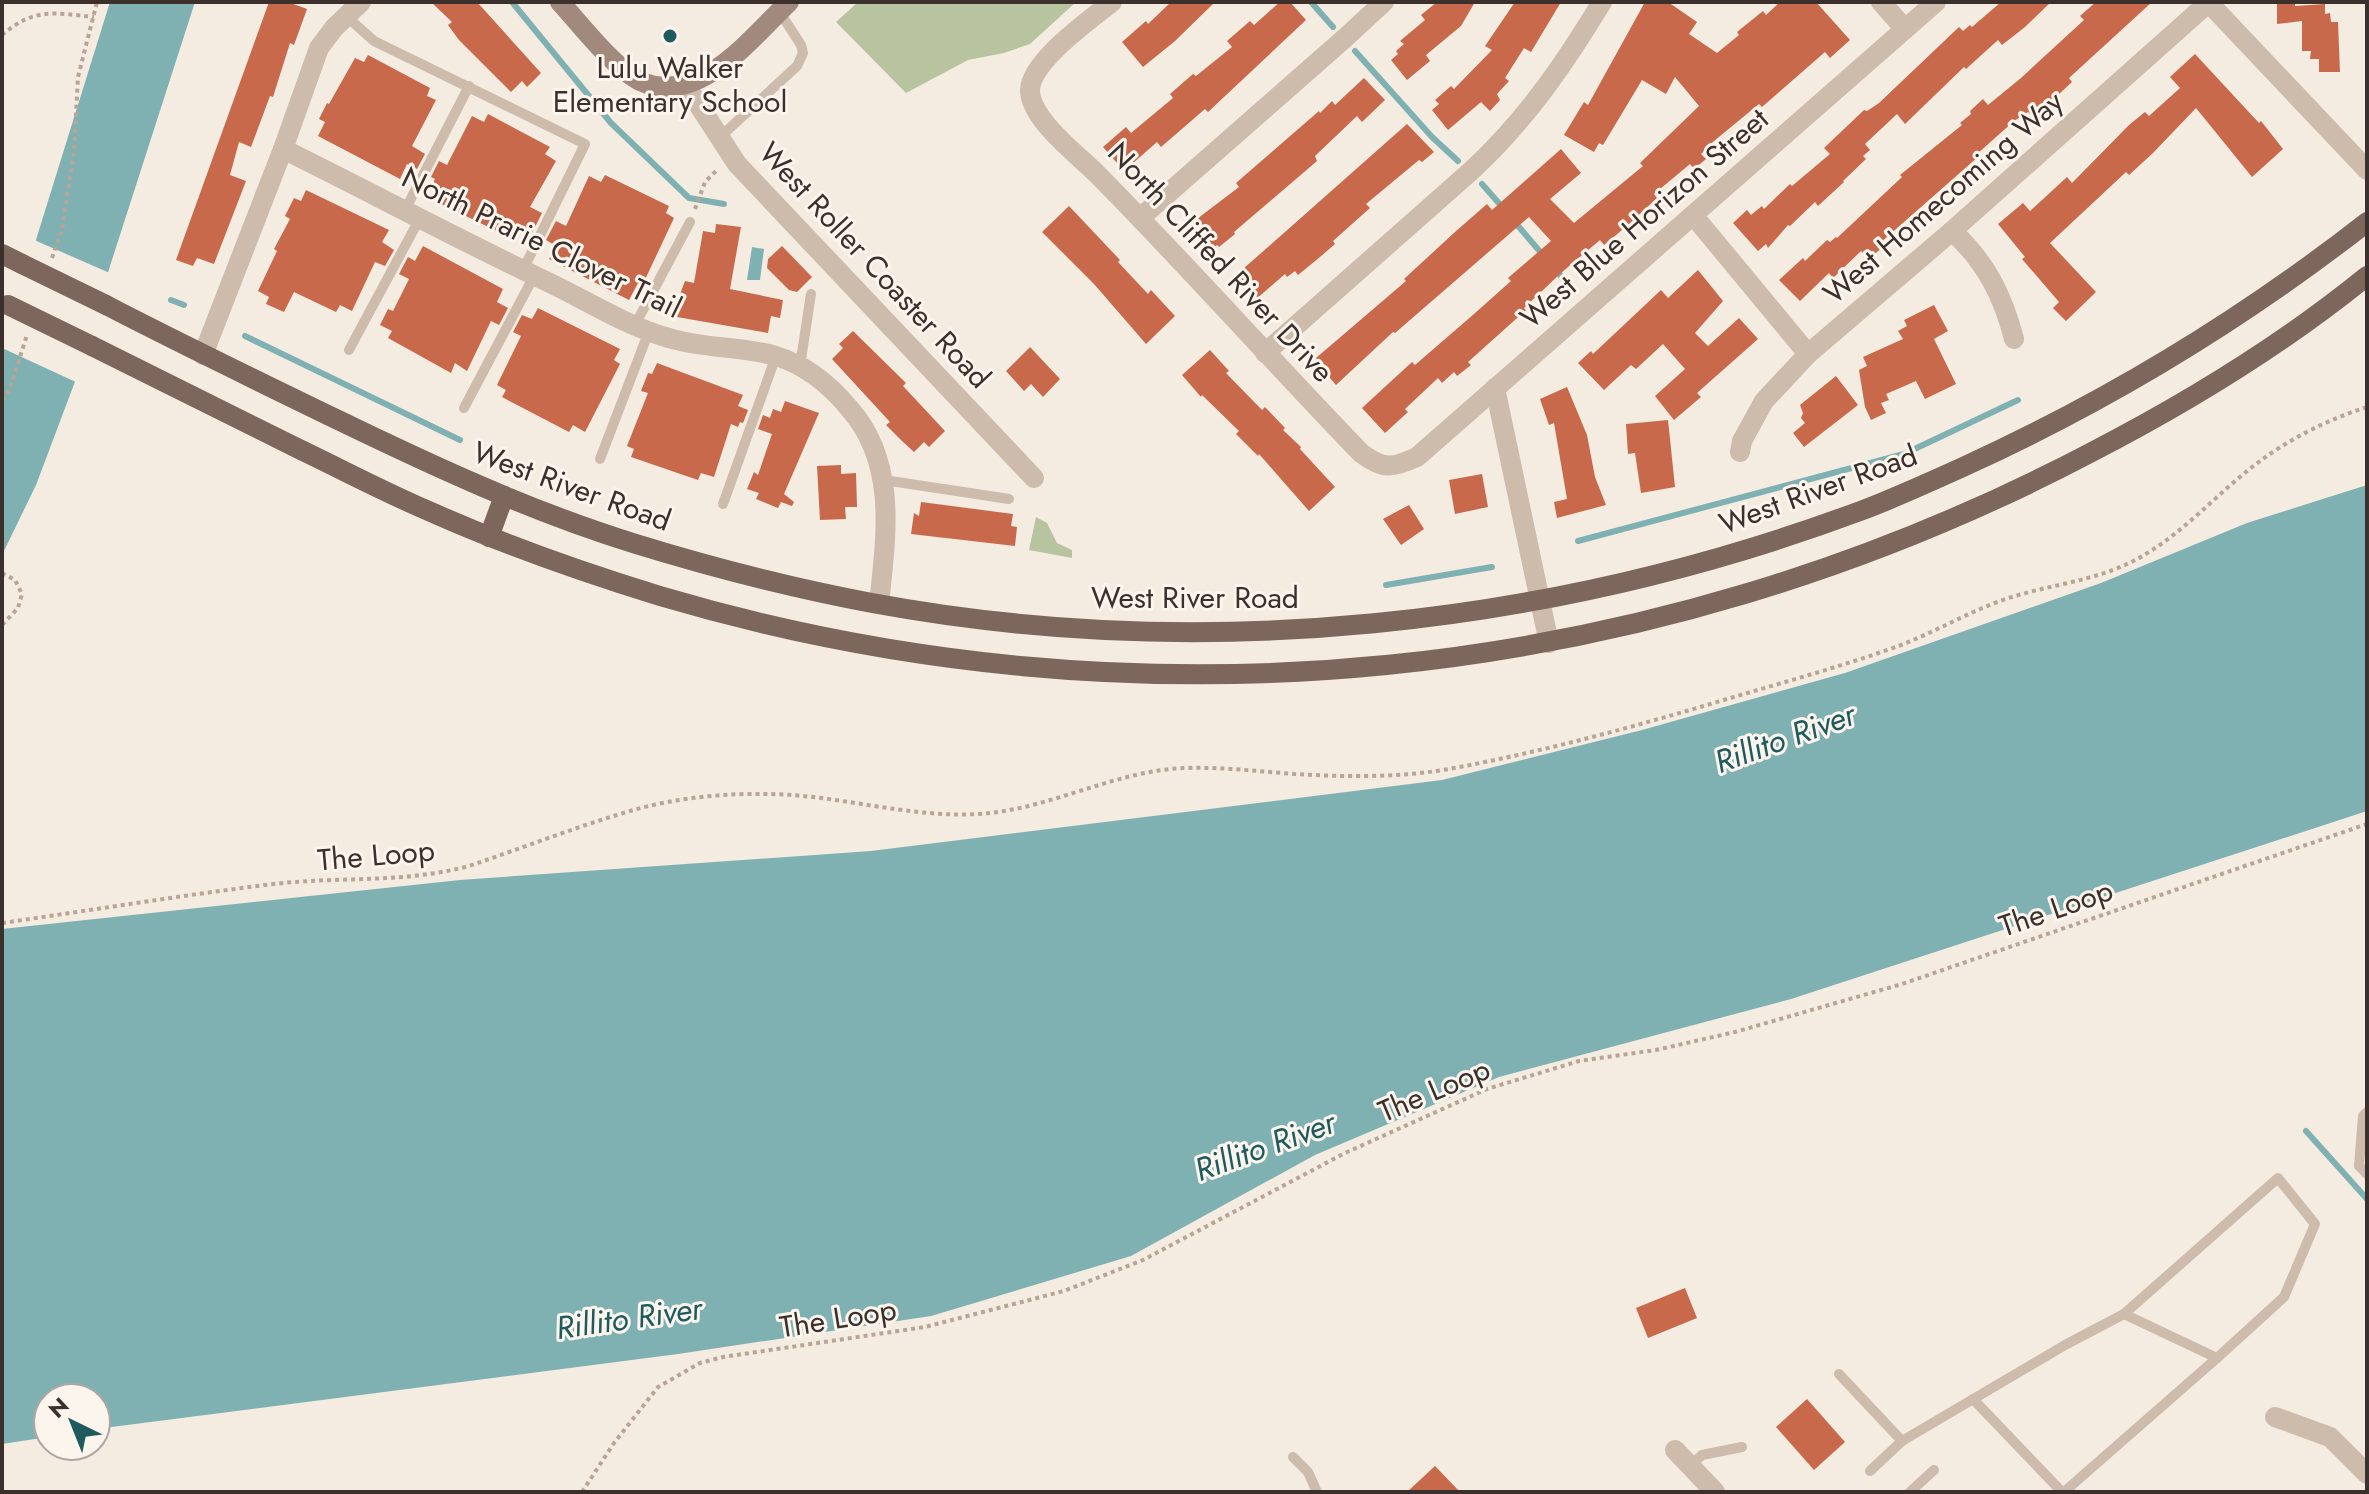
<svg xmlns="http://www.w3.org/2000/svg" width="2369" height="1494" viewBox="0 0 2369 1494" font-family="Jost,sans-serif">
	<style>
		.green { fill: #b8c4a0 }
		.water { fill: #7fb0b2 }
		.pier { fill: #f4ebe1 }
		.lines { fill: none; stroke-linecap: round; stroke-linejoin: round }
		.stream { stroke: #7fb0b2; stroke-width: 6 }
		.building { fill: #c8694b }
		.path { stroke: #b9a596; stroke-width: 4; stroke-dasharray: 4 4; stroke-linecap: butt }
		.lane { stroke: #cdbbac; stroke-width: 10 }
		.street { stroke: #cdbbac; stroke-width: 20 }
		.secondary { stroke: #a18a7d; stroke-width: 20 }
		.primary { stroke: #7d675c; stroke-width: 20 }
		.primary-bridge { stroke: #7d675c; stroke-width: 20 }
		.poi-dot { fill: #1f5a5e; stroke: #fbf5ee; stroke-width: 3 }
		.labels { text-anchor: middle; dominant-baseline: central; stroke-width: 6; stroke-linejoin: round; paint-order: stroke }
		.poi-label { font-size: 30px; fill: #3b302b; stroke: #fbf5ee }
		.street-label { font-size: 30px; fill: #3b302b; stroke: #fbf5ee }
		.water-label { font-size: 32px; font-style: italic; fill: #1f5a5e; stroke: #fbf5ee }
	</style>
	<rect width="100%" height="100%" fill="#f4ebe1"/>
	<g class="green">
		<polygon points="858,2 1076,2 1030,44 1004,53 968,60 906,93 836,22"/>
		<polygon points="1036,517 1047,523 1057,543 1072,550 1072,558 1029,550"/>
	</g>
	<g class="water">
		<polygon points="110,2 195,2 110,266 79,371 36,485 2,555 2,349"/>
		<polygon points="752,247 764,249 760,280 747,280"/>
		<polygon points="2367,485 2367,811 1791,999 1499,1077 1315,1155 1131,1256 931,1316 678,1354 96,1429 96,1398 48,1398 48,1437 2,1444 2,929 460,880 871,851 1442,780 1642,730 1845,673 2101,583 2247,523"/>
	</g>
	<polygon class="pier" points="32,239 112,274 78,383 2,348 2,335"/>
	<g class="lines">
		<g class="stream">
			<polyline points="512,2 611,123 689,198 724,204"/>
			<polyline points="1311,2 1333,27"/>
			<polyline points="1355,51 1432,137 1458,161"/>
			<polyline points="1482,184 1504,209"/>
			<polyline points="1513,220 1542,254"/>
			<polyline points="1555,269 1571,288"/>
			<polyline points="171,300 184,305"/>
			<polyline points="245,336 460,440"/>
			<polyline points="1578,541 1904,454 2018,400"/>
			<polyline points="1386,585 1492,567"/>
			<polyline points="2306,1131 2367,1199"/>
		</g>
	</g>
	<g class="building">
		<polygon points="269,2 288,2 307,9 294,45 290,43 273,97 270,96 251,147 239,142 230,175 246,181 214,264 197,258 193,266 176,260"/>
		<polygon points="431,2 477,2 541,73 527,87 522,81 511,92 459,40 448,25 452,22"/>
		<polygon points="1171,2 1215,2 1175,41 1143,67 1122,42 1146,21 1148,24"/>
		<polygon points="1280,2 1290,2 1306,20 1208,112 1205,109 1161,147 1157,142 1124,171 1103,147 1126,127 1131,133 1173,98 1170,94 1193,74 1196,76 1232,47 1227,41 1250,21 1254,25"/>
		<polygon points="1437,2 1475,2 1461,26 1426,55 1430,61 1407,80 1391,60 1398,54 1396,51 1404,44 1400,41 1425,20 1421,15"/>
		<polygon points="1515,2 1561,2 1531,52 1524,48 1505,78 1509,81 1497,94 1500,100 1490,111 1481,102 1448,130 1432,110 1439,104 1435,100 1451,86 1454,89 1492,50 1485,46"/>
		<polygon points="1645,2 1668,2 1697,22 1689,34 1717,53 1739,35 1737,32 1763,11 1766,15 1780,2 1816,2 1850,40 1830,58 1825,52 1762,107 1759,104 1714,141 1701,154 1706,159 1694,169 1690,164 1654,194 1657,198 1628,225 1604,245 1600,240 1561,273 1524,308 1526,310 1468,362 1471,365 1457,376 1454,372 1442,383 1438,378 1405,409 1408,412 1385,433 1362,408 1412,362 1415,365 1474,314 1511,281 1508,278 1551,241 1529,217 1395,333 1393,332 1336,385 1319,365 1321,363 1316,358 1406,281 1404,279 1455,232 1487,204 1492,210 1561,149 1581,173 1550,199 1574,223 1643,166 1640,163 1699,106 1675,77 1666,94 1642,80 1603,145 1599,143 1594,152 1564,135 1584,102 1588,105"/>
		<polygon points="2001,2 2051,2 2025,27 2002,45 1998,40 1966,69 1964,67 1905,124 1897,114 1865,144 1870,150 1863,156 1866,159 1843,181 1844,182 1818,206 1815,202 1790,226 1788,225 1768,248 1766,244 1758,251 1733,223 1747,210 1751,215 1762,206 1764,209 1790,184 1792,186 1830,154 1824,148 1864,110 1867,111 1879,103 1959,27 1963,31 1970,25 1972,27"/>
		<polygon points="2096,2 2152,2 2069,78 2072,82 2044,108 2033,117 2028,112 2014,121 1977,154 1979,156 1879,244 1882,248 1868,259 1861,251 1833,278 1829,273 1800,301 1779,280 1803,258 1805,261 1827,240 1830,242 1836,237 1837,238 1902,177 1900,175 1962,125 1960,123 1971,114 1970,111 1983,99 1988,105 2021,78 2084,20 2080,16"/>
		<polygon points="2277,2 2295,2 2295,6 2325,4 2325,14 2330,13 2331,22 2338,22 2340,72 2319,72 2319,59 2310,59 2311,51 2302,51 2302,21 2277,24"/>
		<polygon points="2195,54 2259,123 2261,121 2283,149 2252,177 2196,108 2153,153 2129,175 2126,172 2050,243 2096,292 2066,321 2053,308 2059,302 2022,259 2025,257 1998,224 2023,203 2030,211 2067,177 2072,183 2129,125 2145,112 2149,116 2180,88 2170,77"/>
		<polygon points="368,55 430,88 427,96 436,100 412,146 425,154 417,169 407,164 400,179 318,136 325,122 319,119 327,103 329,104 355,58 364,62"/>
		<polygon points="1364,78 1385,100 1362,122 1357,116 1315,156 1317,161 1234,232 1235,234 1219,247 1217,245 1210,251 1189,225 1239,187 1236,183 1319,111 1320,113 1332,101 1335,105"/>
		<polygon points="488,114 550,147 545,154 556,161 530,207 542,213 532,233 519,225 513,239 433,200 440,186 433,183 435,179 431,177 439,161 447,165 472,116 484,122"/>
		<polygon points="1407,124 1434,152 1422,162 1419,160 1366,204 1370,208 1333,241 1335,244 1320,257 1298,275 1295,271 1287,277 1285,274 1254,301 1234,277"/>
		<polygon points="605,175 669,206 666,213 674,218 642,286 638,283 629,300 549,259 556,246 546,240 556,221 566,226 589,176 601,182"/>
		<polygon points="306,190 389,230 382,242 394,250 385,266 375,262 352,311 340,305 336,312 294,292 284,312 266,304 269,297 258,291 277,251 274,249 290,219 285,216 294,198 301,201"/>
		<polygon points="1069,206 1120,260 1118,262 1148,294 1151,290 1175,316 1146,344 1094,284 1042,232"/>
		<polygon points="716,224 741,227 730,289 783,300 780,318 771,316 768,333 677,317 680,302 677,302 685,281 694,283 703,231 715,233"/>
		<polygon points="423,246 503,289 497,302 508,308 499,325 491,321 467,371 455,363 451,373 388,338 392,331 380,325 388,309 393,311 409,279 399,274 408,257 415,261"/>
		<polygon points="782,246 812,277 797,292 789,290 767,268 768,259"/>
		<polygon points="1698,270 1723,301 1695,333 1708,346 1739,318 1758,339 1697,393 1701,397 1674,420 1655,396 1685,369 1663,344 1636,369 1631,365 1604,390 1578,363 1591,351 1593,354 1661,290 1668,298"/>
		<polygon points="1934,305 1948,331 1934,339 1956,384 1925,399 1916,381 1886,394 1889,400 1881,403 1886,413 1871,420 1865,407 1859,370 1867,366 1863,357 1903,339 1898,331 1907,326 1904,320"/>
		<polygon points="538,308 620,349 614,360 620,364 585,432 573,425 569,432 502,397 506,390 497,385 521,336 513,332 522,315 532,319"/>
		<polygon points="853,331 906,383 903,386 945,431 929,447 924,442 914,452 902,441 886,425 890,422 832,359 843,348 839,344"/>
		<polygon points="1030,347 1060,379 1043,397 1031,384 1024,391 1006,371"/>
		<polygon points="1210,350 1229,371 1226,373 1262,410 1265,407 1285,428 1283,430 1301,447 1300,449 1335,487 1309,511 1259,454 1258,456 1236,434 1239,431 1202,395 1201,397 1182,375"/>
		<polygon points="657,363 743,395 738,406 748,410 743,423 740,422 738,427 731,424 714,477 701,473 698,480 631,457 634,449 627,446 648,393 641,391 648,373 652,374"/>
		<polygon points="1836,376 1858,405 1804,447 1793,433 1805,423 1801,418 1803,413 1800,405"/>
		<polygon points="1567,387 1587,435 1595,477 1606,505 1557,518 1554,502 1567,499 1554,423 1549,425 1540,399"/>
		<polygon points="785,401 819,413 784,494 794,502 792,506 781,502 778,508 756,499 759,493 747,489 754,472 758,475 772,434 758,429 763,415 770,418 773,409 781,412"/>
		<polygon points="1668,420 1675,487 1641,493 1635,453 1628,454 1626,424"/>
		<polygon points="841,465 841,474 856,473 857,507 845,507 846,519 820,520 817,466"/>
		<polygon points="1482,474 1488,507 1455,514 1449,480"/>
		<polygon points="921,502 1013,514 1011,526 1017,527 1015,546 911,534 914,513 919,516"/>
		<polygon points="1409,505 1424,529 1401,545 1383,519"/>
		<polygon points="1685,1288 1697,1318 1648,1338 1636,1308"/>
		<polygon points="1807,1399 1845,1442 1814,1470 1776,1427"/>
		<polygon points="1435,1466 1460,1492 1407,1492"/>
	</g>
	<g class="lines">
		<g class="path">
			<path d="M 2,35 C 35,7 54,13 94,17"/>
			<polyline points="695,209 705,182 718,169"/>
			<polyline points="52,258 62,229 74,152 78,77 97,2"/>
			<polyline points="2,400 9,391 27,335"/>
			<polyline points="2,573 15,580 22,594 18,608 2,625"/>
			<path d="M 2,923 C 93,910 183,895 274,884 C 341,876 401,884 469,866 C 522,848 576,827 630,811 C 674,798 724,793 769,794 C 840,795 907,818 978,814 C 1049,810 1113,771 1184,768 C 1221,767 1257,771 1294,774 C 1346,777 1403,778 1454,768 C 1546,751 1637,726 1727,699 C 1781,683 1836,668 1890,649 C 1928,636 1962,615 2000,601 C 2041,586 2085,583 2125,565 C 2178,541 2214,495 2260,461 C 2291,438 2329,419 2367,407"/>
			<polyline points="582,1492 614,1443 658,1387 700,1363 723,1357 925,1327 1064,1291 1143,1260 1345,1153 1487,1089 1579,1061 1656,1050 1735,1032 1902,984 2367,824"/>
		</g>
		<g class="lane">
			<polyline points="346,16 374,41 585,144 523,270"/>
			<polyline points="719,138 797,66 803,53 801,45 779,11"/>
			<polyline points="405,210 469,86"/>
			<polyline points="635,325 690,222"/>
			<polyline points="349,350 420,218"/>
			<polyline points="800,366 811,294"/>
			<polyline points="464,408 534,276"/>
			<polyline points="600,459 649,331"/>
			<polyline points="884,480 1009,499"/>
			<polyline points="723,504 776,356"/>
			<polyline points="2367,1112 2363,1116 2359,1166 2367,1174"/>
			<polyline points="1839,1374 1902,1441 1870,1471"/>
			<polyline points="1973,1399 2062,1492"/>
			<polyline points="1902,1441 2065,1345 2124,1314 2278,1178 2315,1224 2284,1297 2217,1358 2124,1314"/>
			<polyline points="1293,1457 1308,1472 1317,1492"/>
			<polyline points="1690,1466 1702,1455 1742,1447"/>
			<polyline points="1910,1492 1934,1470"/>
			<polyline points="2064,1492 2217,1358"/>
		</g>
		<g class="street">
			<path d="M 1112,2 C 1090,20 1031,61 1030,90 C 1030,119 1077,154 1097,174 C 1187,265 1272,361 1361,453 C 1383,470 1393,468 1417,457 L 1936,2"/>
			<polyline points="1881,2 1905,29"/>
			<polyline points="2208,2 2367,170"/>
			<polyline points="685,84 737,164 1034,478"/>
			<path d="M 283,149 C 374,194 463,242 554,285 C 591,303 629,327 669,338 C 704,349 742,346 776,356 C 805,365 830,385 849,408 C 898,463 886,537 879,604"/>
			<polyline points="1693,215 1808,354"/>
			<polyline points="1140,218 1345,38 1384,2"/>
			<path d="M 1952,231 C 1986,262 2003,296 2014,339"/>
			<path d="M 1265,353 L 1471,171 C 1526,120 1563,66 1602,2"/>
			<polyline points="203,355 283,149 319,48 334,28 361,2"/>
			<polyline points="1495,388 1549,643"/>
			<polyline points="1740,452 1742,441 1764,401 1808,354 1952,231 2208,3"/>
			<polyline points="2275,1417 2330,1437 2367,1474"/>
			<polyline points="1675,1450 1715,1492"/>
		</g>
		<path class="secondary" d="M 560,2 C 580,24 614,68 640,81 C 698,108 752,37 789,2"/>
		<g class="primary">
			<polyline points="2,254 22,264"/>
			<path d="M 106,305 C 181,344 258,381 334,418 C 433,466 532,512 636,544 C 714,568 792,588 872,603 C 1202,664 1550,627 1863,510 C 1897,497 1930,482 1963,467 C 2108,401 2242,320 2367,222"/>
			<path d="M 92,346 C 161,380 230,414 299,449 C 343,470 386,493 431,512 C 505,545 582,572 660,596 C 1139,738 1648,685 2090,453 C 2187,403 2282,345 2367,276"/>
			<polyline points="489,537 504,496"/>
		</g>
		<g class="primary-bridge">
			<polyline points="22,264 106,305"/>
			<polyline points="8,305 92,346"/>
		</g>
	</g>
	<circle class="poi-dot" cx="670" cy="36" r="8"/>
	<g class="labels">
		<g class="poi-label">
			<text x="670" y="67">Lulu Walker<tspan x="670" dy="34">Elementary School</tspan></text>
		</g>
		<g class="street-label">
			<text transform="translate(1943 197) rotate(-41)">West Homecoming Way</text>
			<text transform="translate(1644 218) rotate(-41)">West Blue Horizon Street</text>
			<text transform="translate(542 242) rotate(26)">North Prarie Clover Trail</text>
			<text transform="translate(1221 262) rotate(47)">North Cliffed River Drive</text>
			<text transform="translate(875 265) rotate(47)">West Roller Coaster Road</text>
			<text transform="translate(572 486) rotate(20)">West River Road</text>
			<text transform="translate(1818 489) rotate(-20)">West River Road</text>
			<text x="1195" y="597">West River Road</text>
			<text transform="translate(376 855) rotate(-5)">The Loop</text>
			<text transform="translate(2056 908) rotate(-19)">The Loop</text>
			<text transform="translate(1434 1090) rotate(-23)">The Loop</text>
			<text transform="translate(838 1318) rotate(-9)">The Loop</text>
		</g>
		<g class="water-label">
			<text transform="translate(1785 738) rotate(-20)">Rillito River</text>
			<text transform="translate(1265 1146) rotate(-20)">Rillito River</text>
			<text transform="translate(629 1318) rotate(-8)">Rillito River</text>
		</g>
	</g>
	<rect width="2369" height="1494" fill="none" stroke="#3b302b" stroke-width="8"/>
	<g transform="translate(72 1422) rotate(317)"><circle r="38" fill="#fbf5ee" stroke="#aea6a0" stroke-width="2"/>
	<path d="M0-6L14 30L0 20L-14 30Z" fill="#1f5a5e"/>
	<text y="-12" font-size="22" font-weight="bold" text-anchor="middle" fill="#3b302b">N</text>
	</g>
</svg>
